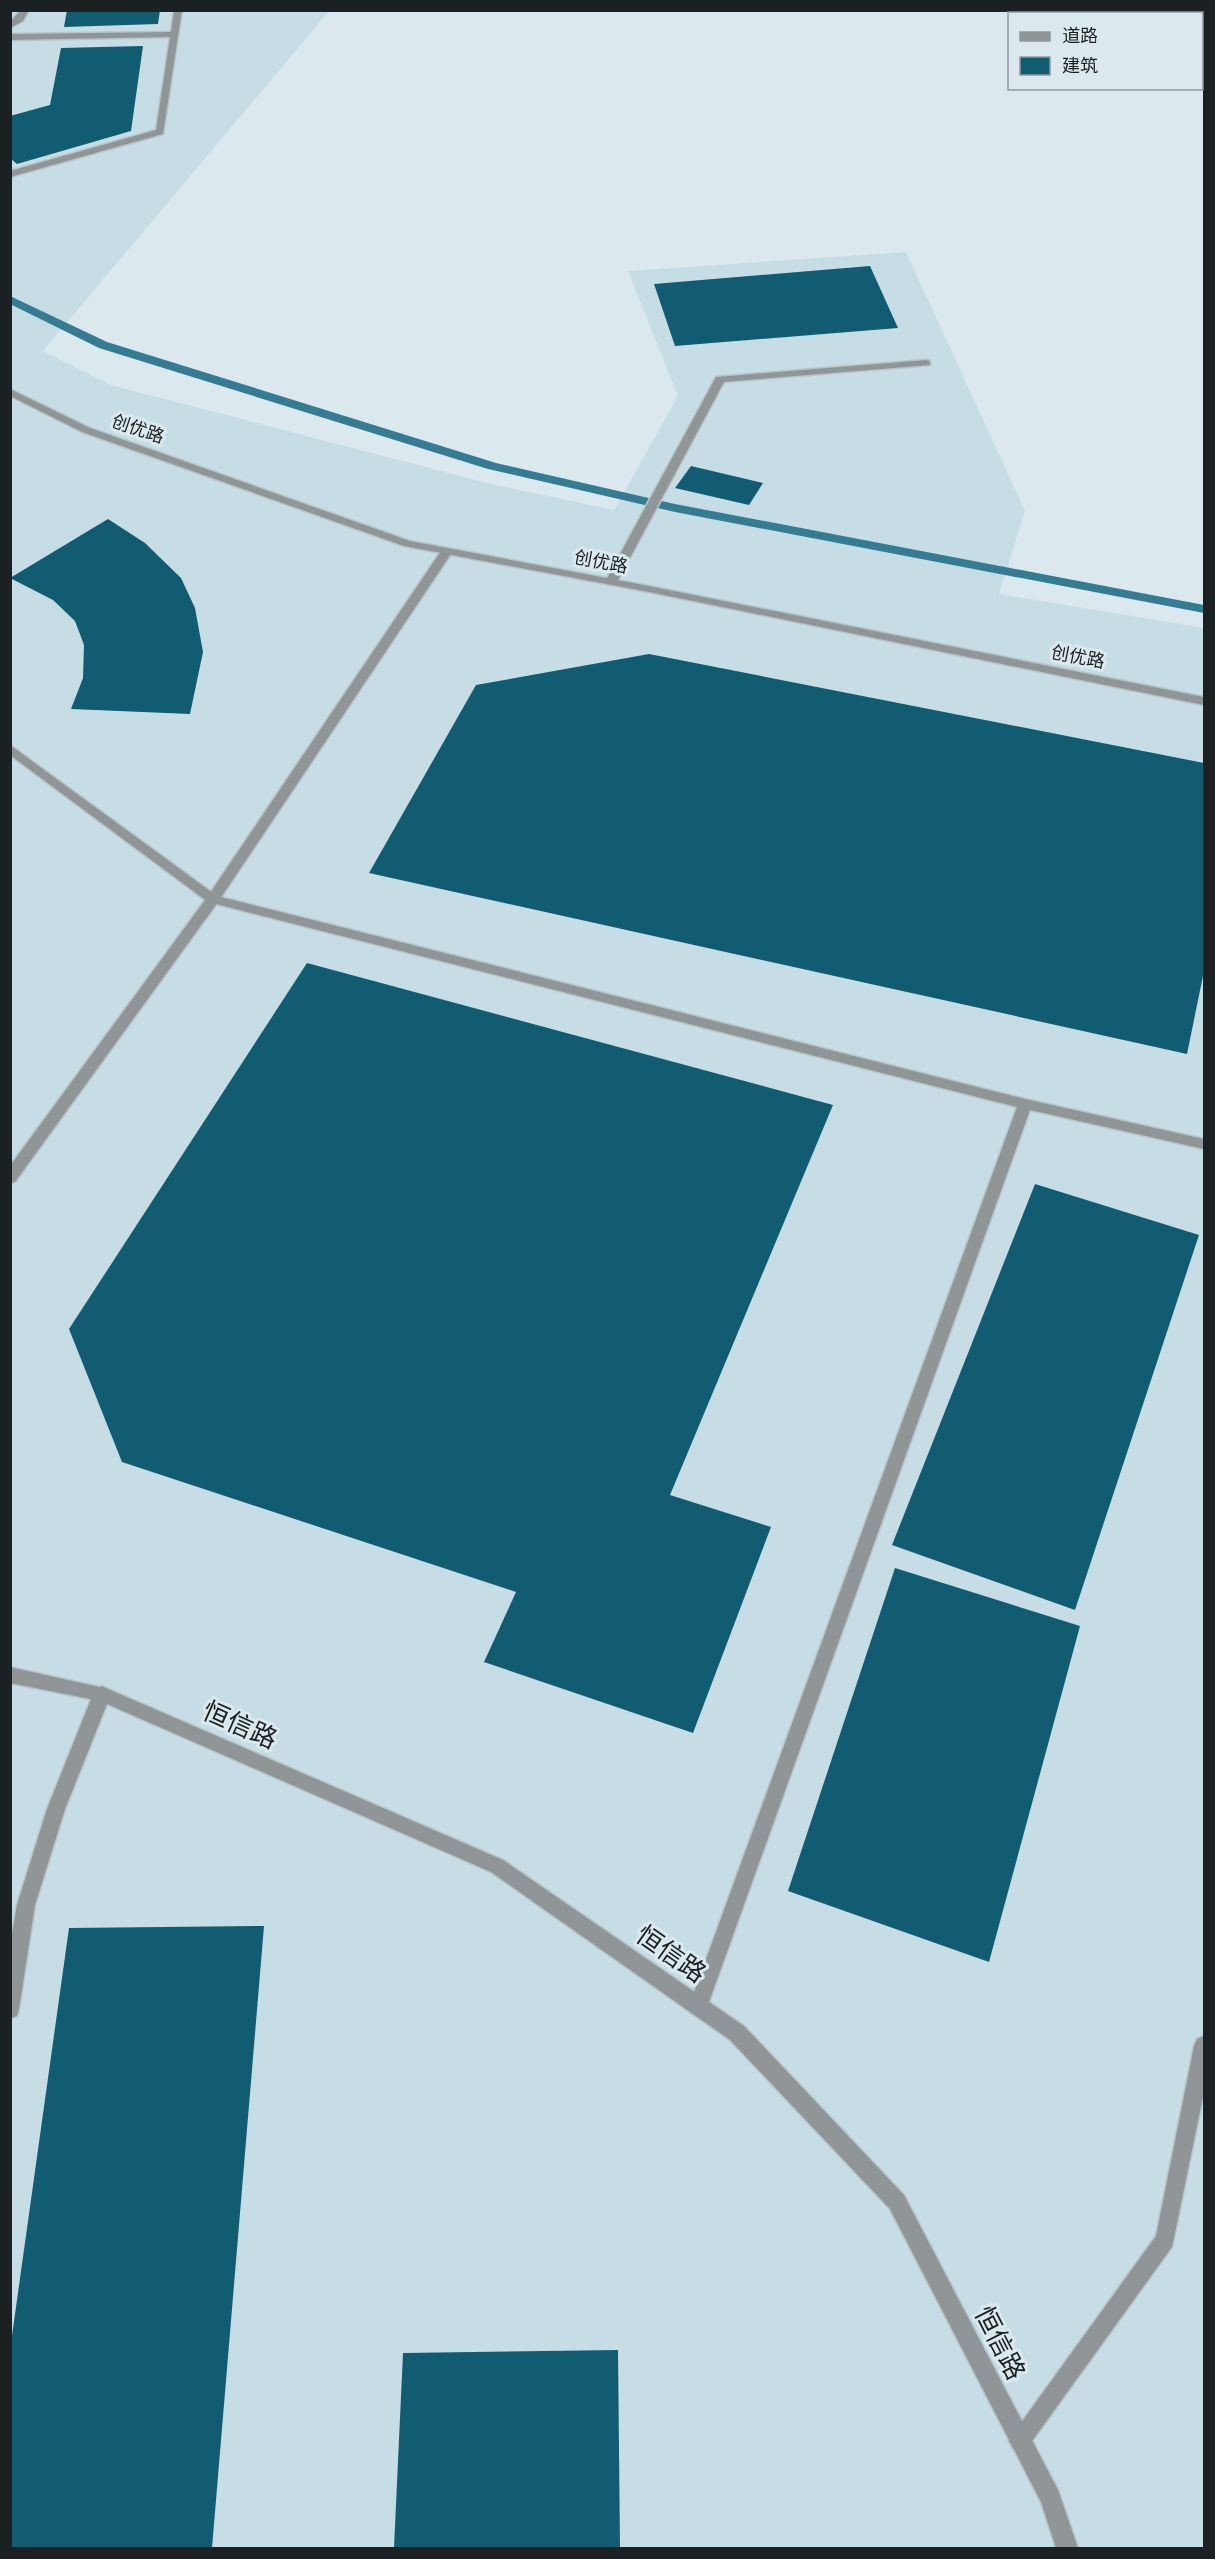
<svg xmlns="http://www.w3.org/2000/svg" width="1215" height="2559" viewBox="0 0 1215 2559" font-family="'DM Sans','Noto Sans SC',sans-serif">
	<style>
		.built { fill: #c7dde5 }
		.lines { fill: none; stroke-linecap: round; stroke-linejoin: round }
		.stream { fill: #357c92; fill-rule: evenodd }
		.building { fill: #115c71 }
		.service-casing { stroke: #b8c5c9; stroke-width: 3 }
		.minor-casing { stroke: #b8c5c9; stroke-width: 3 }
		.tertiary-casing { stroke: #b8c5c9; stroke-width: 3 }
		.service { fill: #909698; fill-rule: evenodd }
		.minor { fill: #909698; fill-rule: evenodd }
		.tertiary { fill: #909698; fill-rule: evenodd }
		.labels { text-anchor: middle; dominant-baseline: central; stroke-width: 6; stroke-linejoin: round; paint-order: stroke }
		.far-street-label { font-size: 18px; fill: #1b2022; stroke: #dbe9ee }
		.near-street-label { font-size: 26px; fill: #1b2022; stroke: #dbe9ee }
	</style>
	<rect width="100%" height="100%" fill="#dbe9ee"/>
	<polygon class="built" points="11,11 329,11 43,351 111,385 487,483 614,510 678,396 628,271 906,252 1025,511 999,594 1204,628 1204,2548 11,2548"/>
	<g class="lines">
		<polygon class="stream" points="10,296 107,342 496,463 675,504 1204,605 1204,613 675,512 488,469 99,348 10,304"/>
	</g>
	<g class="building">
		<polygon points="67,10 160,10 158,24 64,27"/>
		<polygon points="143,46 131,131 17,164 10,158 10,116 50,105 61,48"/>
		<polygon points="870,266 898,328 675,346 654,284"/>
		<polygon points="691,466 763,483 749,505 675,488"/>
		<polygon points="108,519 145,543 181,578 195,608 203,652 190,714 71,709 83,678 84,645 75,621 53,600 10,578"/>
		<polygon points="649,654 1204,763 1204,971 1187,1054 369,873 476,685"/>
		<polygon points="307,963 833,1105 670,1495 771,1527 693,1733 484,1662 516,1592 122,1462 69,1329"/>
		<polygon points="1035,1184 1199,1235 1075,1610 892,1545"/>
		<polygon points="895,1568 1080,1626 989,1962 788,1891"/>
		<polygon points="264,1926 212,2548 10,2548 10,2350 69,1928"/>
		<polygon points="618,2350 620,2548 394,2548 403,2353"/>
	</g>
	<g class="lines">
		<defs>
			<g id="service">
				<polygon points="21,10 29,10 23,21 10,28 10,22"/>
				<polygon points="174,10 182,10 163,134 10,177 10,171 156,130 170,37 10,40 10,34 171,32"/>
				<polygon points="926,360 930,361 930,365 724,382 617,582 611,585 607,584 605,582 716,377"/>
				<polygon points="10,745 217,896 1025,1099 1204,1139 1204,1149 1030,1110 705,2013 698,2015 691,2013 689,2006 1017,1107 208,902 10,755"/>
				<polygon points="102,1686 108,1689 111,1694 65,1809 35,1905 19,2009 17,2016 10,2018 10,1946 17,1905 47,1809 93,1694 96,1689"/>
				<polygon points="1204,2036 1204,2092 1172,2247 1027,2448 1020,2452 1013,2448 1009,2441 1013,2434 1156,2236 1194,2046 1197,2039"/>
			</g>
			<g id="minor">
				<polygon points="1171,10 1180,10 1182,14 1173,14"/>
				<polygon points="1202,31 1204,32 1204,39 1202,39"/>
				<polygon points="447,548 453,551 218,902 15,1182 10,1183 10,1166 208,896 441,551"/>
			</g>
			<g id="tertiary">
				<polygon points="10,389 90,428 410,541 649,586 1204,697 1204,705 649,592 404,546 82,432 10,396"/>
				<polygon points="10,1667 108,1689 503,1860 744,2026 904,2195 1058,2490 1078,2548 1056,2548 1041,2502 890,2209 730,2040 491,1872 100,1701 10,1683"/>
			</g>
		</defs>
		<use href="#service" class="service-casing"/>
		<use href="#minor" class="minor-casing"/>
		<use href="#tertiary" class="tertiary-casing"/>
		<use href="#service" class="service"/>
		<use href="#minor" class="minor"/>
		<use href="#tertiary" class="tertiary"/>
	</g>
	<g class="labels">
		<g class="far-street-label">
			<text transform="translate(138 429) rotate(19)">创优路</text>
			<text transform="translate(601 562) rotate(11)">创优路</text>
			<text transform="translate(1078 657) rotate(11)">创优路</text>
		</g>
		<g class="near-street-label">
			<text transform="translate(240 1725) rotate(24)">恒信路</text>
			<text transform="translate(671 1954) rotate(35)">恒信路</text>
			<text transform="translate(1000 2343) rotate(63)">恒信路</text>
		</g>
	</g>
	<rect width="1215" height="2559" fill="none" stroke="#1b2022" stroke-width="24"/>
	<rect x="1008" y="12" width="195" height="78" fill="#dbe9ee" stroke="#8e999c" stroke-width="1.5"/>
	<rect x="1020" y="32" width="30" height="9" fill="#909698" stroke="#8e999c" stroke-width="1.5"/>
	<text x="1062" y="42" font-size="18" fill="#1b2022">道路</text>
	<rect x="1020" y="57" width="30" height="18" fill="#115c71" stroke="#8e999c" stroke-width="1.5"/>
	<text x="1062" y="72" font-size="18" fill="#1b2022">建筑</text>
</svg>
